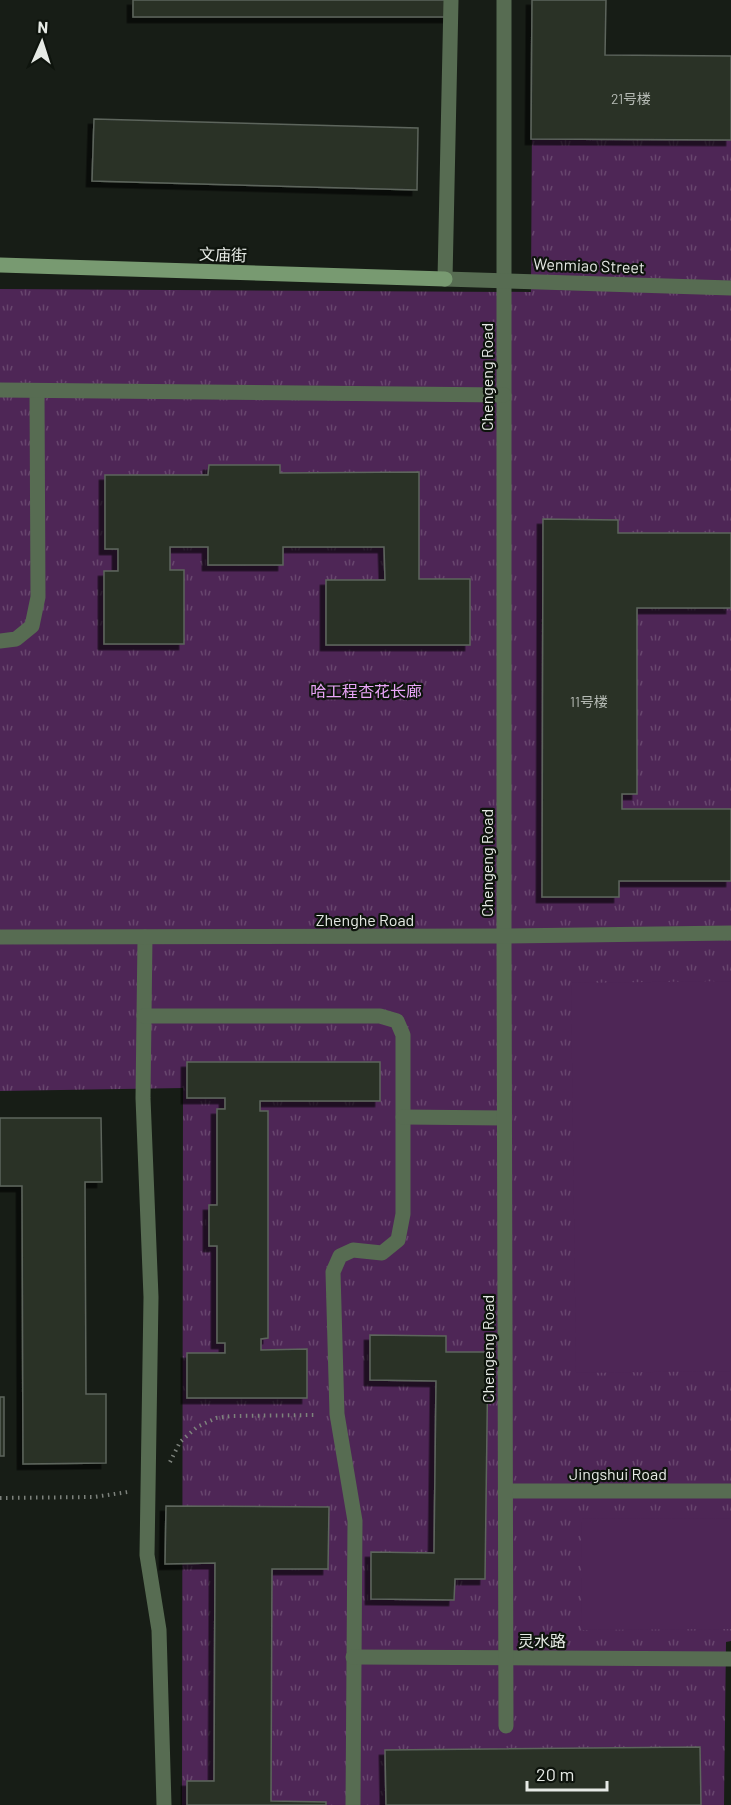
<svg xmlns="http://www.w3.org/2000/svg" width="731" height="1805" viewBox="0 0 731 1805" font-family="Barlow,'Noto Sans SC',sans-serif">
	<style>
		.grass { fill: url(#grass-tufts) }
		.pitch { fill: #4e2656 }
		.building { fill: #293028; stroke: #5d655c; stroke-width: 1.5; filter: url(#shadow) }
		.lines { fill: none; stroke-linecap: round; stroke-linejoin: round }
		.path { stroke: #7d827c; stroke-width: 4; stroke-dasharray: 1.5 4.5; stroke-linecap: butt }
		.service { stroke: #576c52; stroke-width: 15 }
		.minor { stroke: #576c52; stroke-width: 15 }
		.secondary { stroke: #789a71; stroke-width: 15 }
		.labels { text-anchor: middle; dominant-baseline: central; stroke-width: 4.5; stroke-linejoin: round; paint-order: stroke }
		.number-label { font-size: 14px; fill: #b7bcb6 }
		.street-label { font-size: 16px; fill: #e6eae5; stroke: #0e140d }
		.park-label { font-size: 16px; fill: #e9a5f8; stroke: #0e140d }
	</style>
	<defs>
		<pattern id="grass-tufts" width="24" height="20" patternUnits="userSpaceOnUse" patternTransform="scale(1.5)"><rect width="24" height="20" fill="#4e2656"/><path d="M3 7l-1-3M5 7V3M7 7l1-3M15 17l-1-3M17 17v-4M19 17l1-3" fill="none" stroke="#68466e"/></pattern>
		<filter id="shadow"><feDropShadow dx="-5.5" dy="5.5" stdDeviation="0" flood-color="#0009"/></filter>
	</defs>
	<rect width="100%" height="100%" fill="#171d16"/>
	<polygon class="grass" points="532,113 731,114 731,1641 726,1642 724,1805 182,1805 183,1088 0,1091 0,289 531,292"/>
	<g class="pitch">
		<polygon points="731,981 731,1371 576,1373 571,983"/>
		<polygon points="731,1518 731,1629 582,1630 581,1519"/>
	</g>
	<g class="building">
		<rect x="133" y="0" width="315" height="17"/>
		<polygon points="532,0 606,0 605,55 731,56 731,140 531,139"/>
		<polygon points="94,119 418,128 417,190 92,181"/>
		<polygon points="209,465 280,465 280,473 419,472 419,579 470,579 470,645 326,645 326,580 385,580 384,547 283,547 283,565 208,565 208,547 170,547 170,570 184,570 184,644 104,644 104,571 118,571 118,549 105,549 105,475 208,475"/>
		<polygon points="543,519 618,520 618,533 731,533 731,608 637,608 637,794 622,794 622,809 731,809 731,881 619,881 619,897 542,897"/>
		<polygon points="187,1062 380,1062 380,1101 260,1101 260,1111 268,1111 268,1338 261,1339 261,1350 307,1349 307,1398 187,1398 187,1353 225,1353 225,1343 217,1343 217,1246 209,1246 209,1205 217,1205 217,1109 225,1109 225,1098 187,1098"/>
		<polygon points="0,1118 101,1118 102,1182 85,1182 86,1394 106,1394 106,1463 23,1464 22,1186 0,1186"/>
		<polygon points="370,1335 446,1336 446,1352 488,1352 485,1579 455,1579 454,1600 371,1599 371,1552 434,1553 436,1381 370,1380"/>
		<rect x="0" y="1397" width="4" height="59"/>
		<polygon points="166,1506 329,1507 328,1569 272,1569 271,1801 326,1802 326,1805 187,1805 187,1781 214,1781 215,1563 165,1564"/>
		<polygon points="700,1747 701,1805 386,1805 385,1750"/>
	</g>
	<g class="lines">
		<g class="path">
			<polyline points="170,1462 180,1442 197,1427 216,1418 231,1416 316,1415"/>
			<polyline points="0,1498 94,1497 128,1492"/>
		</g>
		<g class="service">
			<polyline points="445,279 451,0"/>
			<polyline points="0,641 16,639 32,626 38,597 37,391"/>
			<polyline points="145,937 143,1098 151,1297 147,1555 159,1630 164,1805"/>
			<polyline points="144,1016 380,1016 397,1021 403,1035 403,1214 398,1240 382,1253 353,1250 340,1256 333,1272 337,1414 355,1521 353,1805"/>
			<polyline points="403,1117 504,1118"/>
			<polyline points="505,1491 731,1491"/>
			<polyline points="353,1657 731,1659"/>
		</g>
		<g class="minor">
			<polyline points="504,0 504,936 506,1726"/>
			<polyline points="445,279 731,288"/>
			<polyline points="0,390 504,395"/>
			<polyline points="0,937 504,936 731,933"/>
		</g>
		<polyline class="secondary" points="0,265 445,279"/>
	</g>
	<g class="labels">
		<g class="number-label">
			<text x="631" y="98">21号楼</text>
			<text x="589" y="701">11号楼</text>
		</g>
		<g class="street-label">
			<text transform="translate(223 254) rotate(2)">文庙街</text>
			<text transform="translate(589 265) rotate(2)">Wenmiao Street</text>
			<text transform="translate(486 377) rotate(-90)">Chengeng Road</text>
			<text transform="translate(486 863) rotate(-90)">Chengeng Road</text>
			<text x="365" y="919">Zhenghe Road</text>
			<text transform="translate(487 1349) rotate(-90)">Chengeng Road</text>
			<text x="618" y="1473">Jingshui Road</text>
			<text x="542" y="1640">灵水路</text>
		</g>
		<g class="park-label">
			<text x="366" y="690">哈工程杏花长廊</text>
		</g>
	</g>
	<g transform="translate(42 42) rotate(3)" stroke="#0e140d" stroke-width="4.5" paint-order="stroke">
	<path d="M0-4.5L10 22L0 15L-10 22Z" fill="#e6eae5"/>
	<text y="-9" font-size="16" font-weight="bold" text-anchor="middle" fill="#e6eae5">N</text>
	</g>
	<path d="M527 1781v9h80v-9" fill="none" stroke="#e6eae5" stroke-width="3"/>
	<text x="536" y="1781" font-size="18" fill="#e6eae5" stroke="#0e140d" stroke-width="4.5" paint-order="stroke">20 m</text>
</svg>
